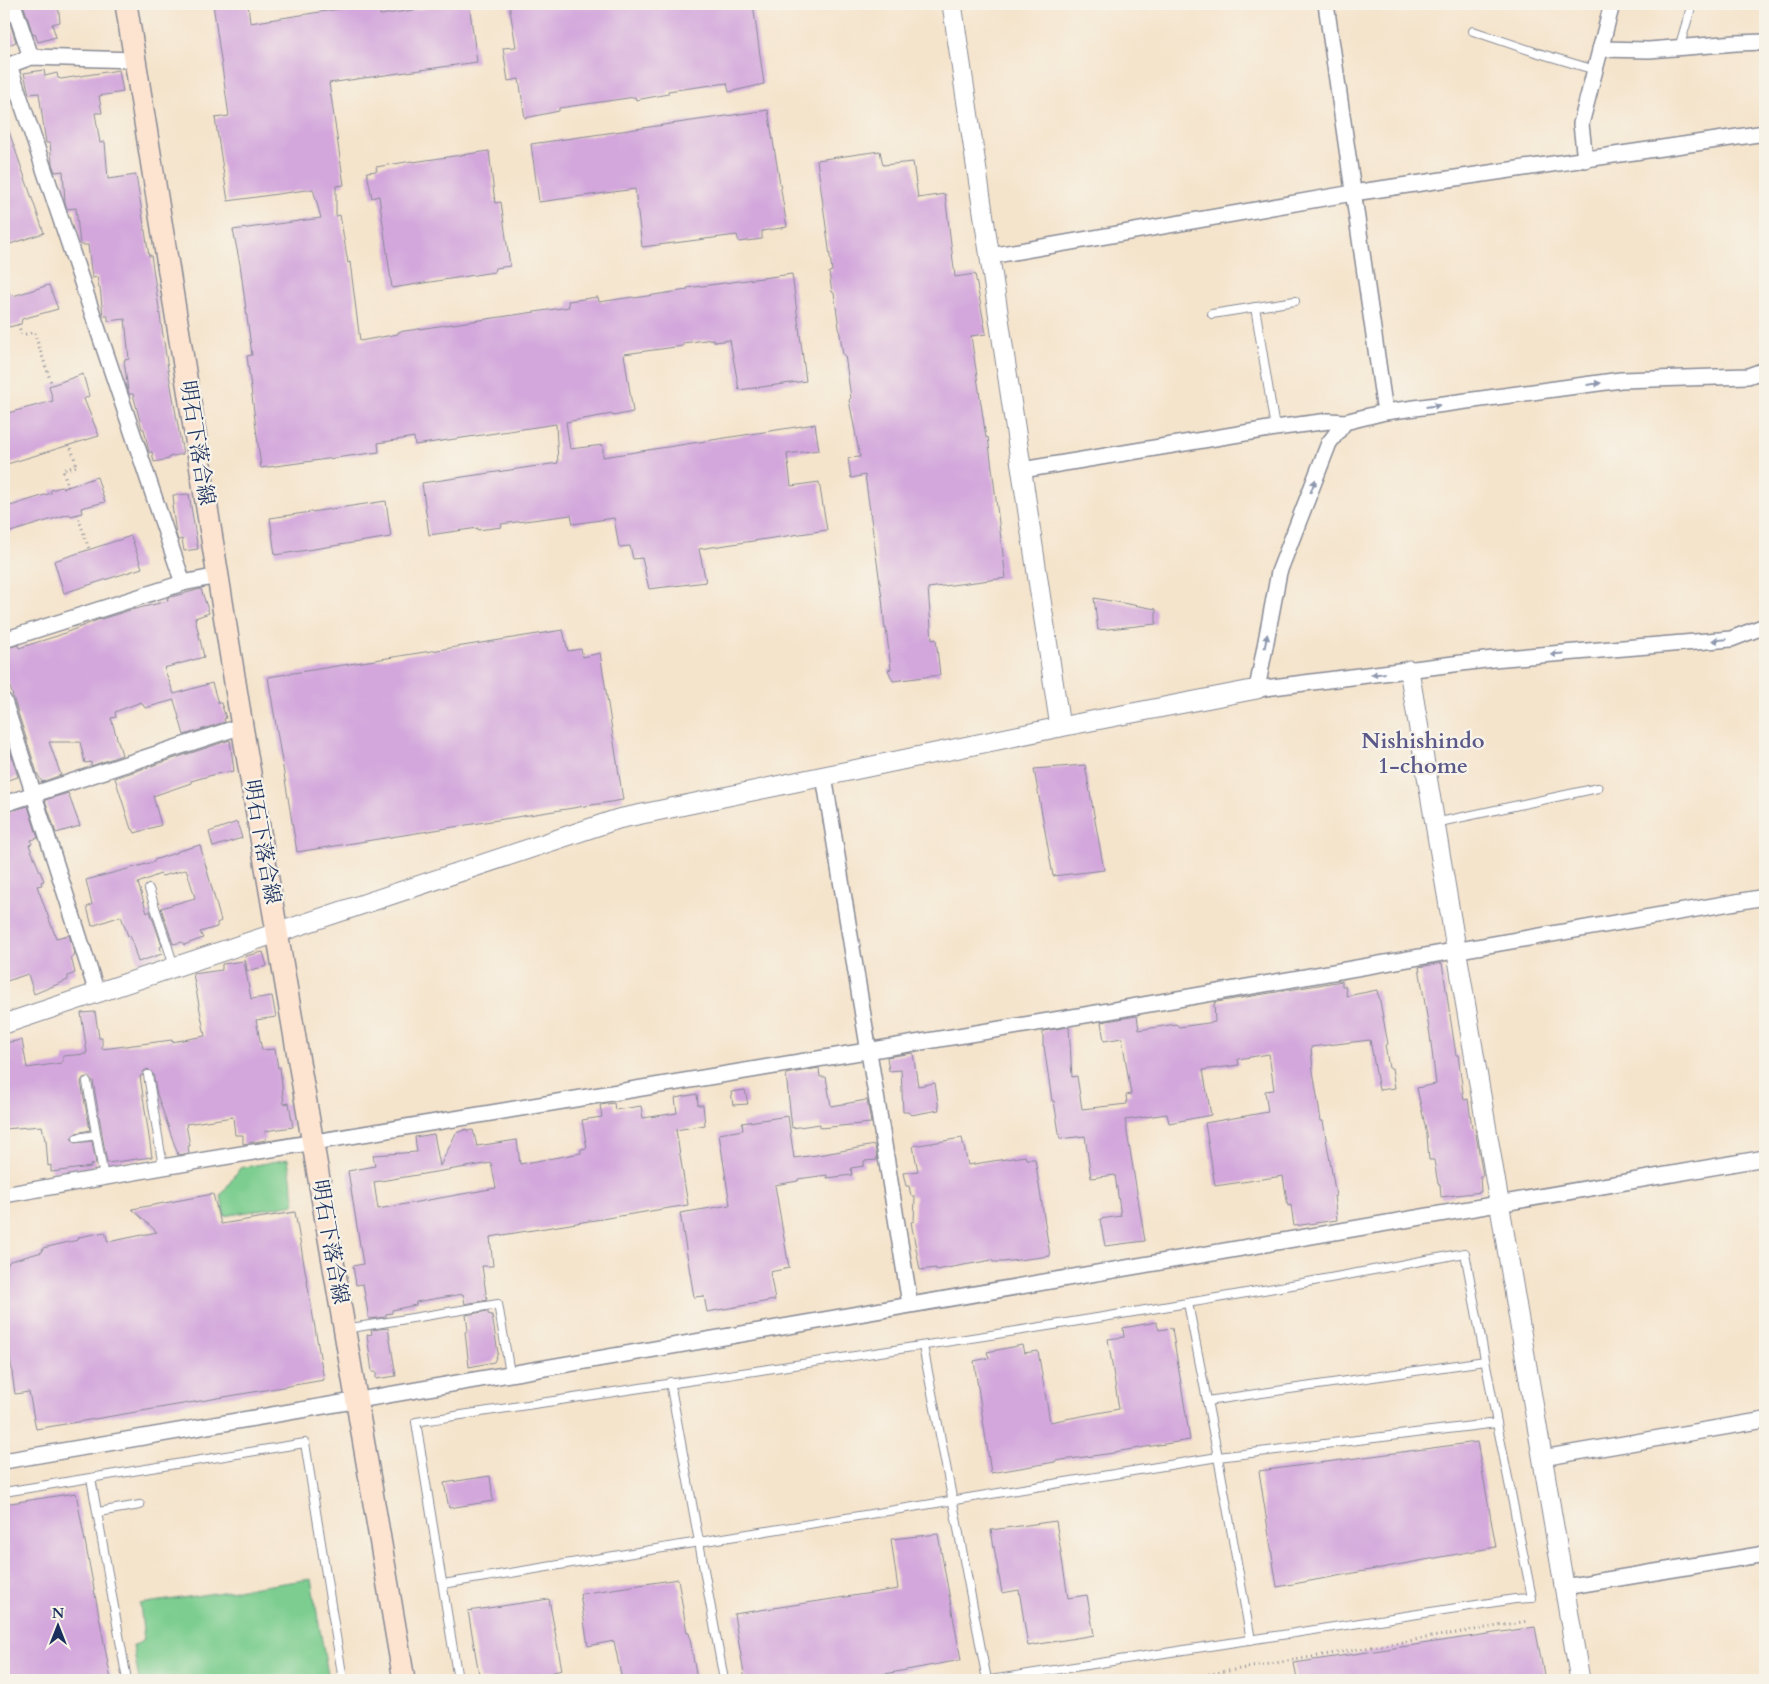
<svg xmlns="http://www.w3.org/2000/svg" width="1769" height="1684" viewBox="0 0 1769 1684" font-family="Cardo,'Noto Serif JP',serif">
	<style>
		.green { fill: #7bcd8f; stroke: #4b7e76 }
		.building { fill: #d3a7dc; fill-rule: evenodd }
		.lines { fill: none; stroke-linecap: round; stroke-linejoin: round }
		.service-casing { stroke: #888a95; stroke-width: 10 }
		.minor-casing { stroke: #888a95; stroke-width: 18 }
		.tertiary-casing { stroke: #888a95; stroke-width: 21 }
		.secondary-casing { stroke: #888a95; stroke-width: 24 }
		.path { stroke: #888a95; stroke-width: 3; stroke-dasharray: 1 4; stroke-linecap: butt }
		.service { stroke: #fff; stroke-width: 8 }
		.minor { stroke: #fff; stroke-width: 15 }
		.tertiary { stroke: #fff; stroke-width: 19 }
		.secondary { stroke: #fde4d1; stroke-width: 21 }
		.oneway { fill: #8d97ae }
		.labels { text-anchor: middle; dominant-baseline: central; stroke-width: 4.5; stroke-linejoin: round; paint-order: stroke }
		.street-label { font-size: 21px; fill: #1b2f5e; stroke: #f7f3e8 }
		.neighbourhood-label { font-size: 22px; font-weight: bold; fill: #5b598a; stroke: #f7f3e8 }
	</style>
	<rect width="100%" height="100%" fill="#f7f3e8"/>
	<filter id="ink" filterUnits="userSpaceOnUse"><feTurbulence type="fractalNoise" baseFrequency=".02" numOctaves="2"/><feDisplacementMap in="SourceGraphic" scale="10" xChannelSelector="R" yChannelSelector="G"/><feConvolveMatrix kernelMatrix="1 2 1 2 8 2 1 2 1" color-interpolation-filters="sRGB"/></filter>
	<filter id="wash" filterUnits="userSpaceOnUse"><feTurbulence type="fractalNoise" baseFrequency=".0096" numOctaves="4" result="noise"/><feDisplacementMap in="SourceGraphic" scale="20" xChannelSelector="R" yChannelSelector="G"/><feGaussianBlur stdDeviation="1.12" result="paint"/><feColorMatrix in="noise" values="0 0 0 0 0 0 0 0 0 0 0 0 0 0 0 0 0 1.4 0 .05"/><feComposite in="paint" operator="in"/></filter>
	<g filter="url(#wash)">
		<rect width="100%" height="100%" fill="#f5e4cc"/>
		<g class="green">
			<polygon points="288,1159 295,1204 224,1216 221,1195 240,1168"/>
			<polygon points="311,1579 329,1680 139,1680 133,1646 144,1640 140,1604"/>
		</g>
		<g id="blocks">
			<g class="building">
				<polygon points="4,4 16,42 4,47"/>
				<polygon points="23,4 58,4 60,22 52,24 56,37 38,42 35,34 33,35"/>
				<polygon points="213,4 248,4 250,23 371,4 380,4 380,15 427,8 426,4 469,4 477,62 329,83 344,185 336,186 336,216 340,215 348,263 350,262 360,341 398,334 398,332 569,307 568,301 598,297 599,302 633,297 634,298 687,290 687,288 792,274 806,381 739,390 730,340 715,342 713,339 683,343 683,346 624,354 633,412 613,416 612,414 566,422 570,449 603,445 603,457 815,424 819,450 787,454 791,486 819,482 827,530 699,549 706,582 649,589 642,558 633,559 630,546 619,547 614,518 573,524 571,515 501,524 502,527 478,530 478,528 429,535 422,483 558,463 556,424 415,445 414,437 378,443 379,452 261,468 247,356 252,355 240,264 233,230 321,218 313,189 228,201 215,118 229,116"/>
				<polygon points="509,4 753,4 764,84 729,92 727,83 668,91 668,94 636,100 635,97 559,108 559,111 525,118 519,79 508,81 503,48 516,47"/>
				<polygon points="44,70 45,76 57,73 58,78 61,79 119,70 123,92 99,96 102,113 95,113 100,143 105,142 108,179 136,175 149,256 151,255 168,369 183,454 169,457 169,459 154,462 152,452 149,452 144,429 142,429 133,394 129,394 128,390 124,360 129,359 125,319 108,321 108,316 103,316 100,287 99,288 97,277 92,278 88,245 80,245 76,208 67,209 65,202 63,171 55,172 52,164 50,143 46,143 39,93 29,94 24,73"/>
				<polygon points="768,110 787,227 762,231 762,239 739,242 737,235 642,247 635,189 539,202 531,144"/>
				<polygon points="4,123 6,123 44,233 4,246"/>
				<polygon points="489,151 495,203 501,202 510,266 495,268 494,272 392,288 379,196 372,198 367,172 377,171 376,167 412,161 413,162"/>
				<polygon points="880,151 883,165 913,162 918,198 945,194 955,277 975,274 986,334 971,336 986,438 988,437 1006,578 928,588 932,640 936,639 940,675 893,681 888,670 891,669 886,628 885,629 882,598 865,475 851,478 848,458 860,457 849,400 851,398 845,355 843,355 834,293 832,292 829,272 832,271 817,160"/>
				<polygon points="49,285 58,309 22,319 21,324 9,327 4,321 4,288 13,296"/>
				<polygon points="83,374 89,396 84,399 99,436 4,465 4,414 53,401 49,386"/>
				<polygon points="97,477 105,502 81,508 82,513 71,516 69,514 4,534 4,508 51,493 51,490 61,487 65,488"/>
				<polygon points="189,494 198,549 184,551 182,539 178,540 176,534 172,505 174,505 173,495"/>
				<polygon points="386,501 391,537 275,555 270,518"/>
				<polygon points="131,536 142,568 64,593 54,561"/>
				<polygon points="201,589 209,613 195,618 204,657 164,668 174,694 212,683 218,703 221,703 226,718 224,719 225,722 184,735 174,700 145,708 141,702 115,712 116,717 111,718 122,755 91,766 91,762 85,763 80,742 49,742 61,775 42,782 37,773 4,668 4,649 18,645 19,648 57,636 98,620 127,611 168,601 167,598"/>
				<polygon points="1094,598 1156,609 1156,624 1098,630"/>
				<polygon points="563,630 568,651 581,649 583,657 600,653 623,800 297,852 268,677"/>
				<polygon points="5,734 18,777 4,781 4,735"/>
				<polygon points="230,740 234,771 216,774 191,781 191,783 153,796 161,825 135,833 133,829 131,829 115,778"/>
				<polygon points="1085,765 1104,870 1053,876 1034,769"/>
				<polygon points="68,793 80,826 56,833 45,800"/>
				<polygon points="28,806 38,838 31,840 32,844 29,845 44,881 41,882 42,885 37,886 56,938 69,935 75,955 71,957 75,973 68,976 68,980 34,994 28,974 4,982 4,813"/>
				<polygon points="237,822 242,838 213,847 209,832"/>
				<polygon points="200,845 221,921 217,923 217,927 200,932 203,938 184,945 182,942 173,944 161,908 195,898 187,871 185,870 162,876 160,874 138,883 147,913 150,911 162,946 160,947 162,954 138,962 130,935 128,936 121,916 92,926 87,907 92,905 86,880 154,862 154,860 178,852 178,851"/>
				<polygon points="263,952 267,966 247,971 245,956"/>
				<polygon points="244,961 251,999 272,996 276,1017 256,1020 262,1050 275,1049 278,1068 280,1067 284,1104 289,1103 293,1127 265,1131 266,1140 243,1144 243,1135 235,1135 233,1117 186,1124 190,1146 188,1146 189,1153 178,1155 157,1094 153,1074 148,1069 144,1071 142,1076 140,1076 152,1157 107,1163 93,1081 88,1077 83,1078 81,1082 90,1130 76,1133 71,1138 75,1143 92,1141 96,1164 90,1165 91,1167 51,1172 51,1165 48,1166 46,1140 45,1140 42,1126 4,1129 4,1043 22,1040 27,1068 61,1063 63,1061 63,1056 86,1054 86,1052 87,1052 81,1013 95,1012 99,1038 102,1038 102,1049 172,1040 172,1042 205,1036 193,974 222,970 222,964"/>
				<polygon points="1442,963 1456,1055 1458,1055 1464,1100 1468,1099 1472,1127 1475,1128 1483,1176 1480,1176 1481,1192 1441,1197 1440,1184 1438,1184 1434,1160 1429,1160 1427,1135 1417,1088 1436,1084 1430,1035 1419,967"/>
				<polygon points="1342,981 1342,986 1345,986 1347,996 1377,990 1378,995 1379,996 1388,1044 1385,1045 1389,1068 1392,1068 1395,1088 1379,1090 1370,1040 1311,1047 1313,1071 1321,1121 1323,1121 1336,1196 1334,1196 1337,1220 1294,1226 1291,1205 1288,1206 1283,1176 1215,1186 1205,1123 1268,1112 1265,1091 1274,1090 1269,1054 1238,1059 1239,1065 1203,1070 1211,1115 1169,1123 1167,1114 1125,1120 1145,1241 1105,1246 1100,1219 1121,1216 1115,1175 1091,1178 1085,1136 1060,1139 1054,1101 1052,1101 1044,1046 1043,1046 1043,1031 1069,1027 1072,1077 1077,1076 1082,1109 1127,1104 1126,1095 1131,1094 1122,1038 1104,1041 1101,1022 1137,1016 1139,1030 1176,1024 1179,1027 1215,1022 1214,1003 1217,1002"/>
				<polygon points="913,1053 918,1086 935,1083 939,1110 911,1115 908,1112 903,1112 901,1070 889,1071 887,1057"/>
				<polygon points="819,1068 820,1077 826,1077 831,1106 867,1100 871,1123 820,1128 820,1124 792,1128 786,1074"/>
				<polygon points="745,1090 748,1104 733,1105 731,1092"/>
				<path d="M 697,1094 L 698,1105 L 703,1105 L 705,1125 L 676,1130 L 688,1205 L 490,1237 L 493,1266 L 482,1266 L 487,1300 L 465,1304 L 463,1294 L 416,1302 L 416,1305 L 392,1310 L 392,1313 L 386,1314 L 386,1317 L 369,1319 L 363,1284 L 356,1285 L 353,1266 L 363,1264 L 348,1171 L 375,1166 L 373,1155 L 417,1152 L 415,1137 L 434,1134 L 440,1166 L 456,1133 L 467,1129 L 467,1131 L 473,1130 L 477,1146 L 517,1140 L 520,1164 L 581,1153 L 581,1149 L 587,1148 L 582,1120 L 602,1117 L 600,1105 L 614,1103 L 615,1110 L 641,1106 L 643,1118 L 677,1113 L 675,1098 ZM 491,1163 L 496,1188 L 378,1209 L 374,1182 Z"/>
				<polygon points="788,1116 794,1158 824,1154 875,1145 877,1160 864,1161 864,1166 851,1168 852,1175 827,1178 827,1175 798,1179 798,1181 775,1185 789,1268 770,1272 775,1300 707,1312 704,1296 694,1297 680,1213 730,1205 719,1134 743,1130 742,1123"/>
				<polygon points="962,1138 968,1165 1025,1156 1026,1159 1035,1159 1050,1256 1003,1262 993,1262 992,1260 936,1270 936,1268 920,1270 911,1222 914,1221 915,1196 911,1196 909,1186 906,1186 903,1173 918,1171 913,1146"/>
				<polygon points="213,1194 221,1224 295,1212 324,1380 36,1429 29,1392 15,1394 4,1314 4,1270 10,1261 42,1252 43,1248 78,1240 79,1237 105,1232 108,1242 157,1232 132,1209"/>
				<polygon points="488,1311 488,1314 492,1315 498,1353 494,1362 469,1367 465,1332 468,1330 466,1315"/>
				<polygon points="1156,1322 1159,1330 1172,1328 1190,1440 1114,1452 1114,1453 1055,1461 1055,1462 991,1473 974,1361 989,1358 987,1352 1022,1345 1024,1353 1038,1351 1050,1422 1119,1409 1108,1339 1124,1337 1123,1328"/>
				<polygon points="388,1328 396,1376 376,1379 376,1372 372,1372 367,1335 372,1334 371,1330"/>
				<polygon points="1477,1442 1496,1547 1277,1587 1259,1471"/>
				<polygon points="490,1476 493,1501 449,1508 444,1483"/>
				<polygon points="76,1493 111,1680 4,1680 4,1504"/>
				<polygon points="1056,1521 1068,1598 1087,1595 1094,1635 1028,1646 1019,1590 1002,1593 991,1530"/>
				<polygon points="938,1534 961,1660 852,1680 745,1680 734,1614 898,1589 891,1539"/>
				<polygon points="678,1579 687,1633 689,1633 697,1680 622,1680 614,1641 588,1646 580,1594"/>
				<polygon points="549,1599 562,1670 533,1677 533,1680 480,1680 468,1611"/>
				<polygon points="1535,1627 1545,1680 1297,1680 1294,1663"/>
			</g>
		</g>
	</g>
	<g filter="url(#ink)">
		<use href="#blocks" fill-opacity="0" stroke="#888a95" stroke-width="1"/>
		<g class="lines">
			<defs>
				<g id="service">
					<polyline points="1473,31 1535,52 1595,70"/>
					<polyline points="1679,48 1692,4"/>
					<polyline points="1255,307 1275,428"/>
					<polyline points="1212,314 1295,301"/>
					<polyline points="1435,823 1598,788"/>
					<polyline points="149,889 174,966"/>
					<polyline points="148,1075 163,1167"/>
					<polyline points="87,1082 104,1178"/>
					<polyline points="77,1138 96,1135"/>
					<polyline points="1188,1303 1218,1457 1251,1640"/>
					<polyline points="345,1329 498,1304 510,1373"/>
					<polyline points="923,1346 987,1680"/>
					<polyline points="670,1382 724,1680"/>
					<polyline points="1207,1401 1485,1361"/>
					<polyline points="91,1478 127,1680"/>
					<polyline points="4,1492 305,1443 343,1680"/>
					<polyline points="98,1512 140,1505"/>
					<path d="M 443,1584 L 1218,1457 L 1497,1423 L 1465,1253 C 1372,1270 1280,1288 1187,1303 C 931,1347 673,1382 416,1422 L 458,1680"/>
					<polyline points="990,1680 1515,1599 1532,1598 1497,1423"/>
				</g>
				<g id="minor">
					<polyline points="13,4 31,57"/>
					<polyline points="1326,4 1385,412"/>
					<polyline points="1600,49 1649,50 1736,43 1765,42"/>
					<polyline points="9,65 183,583 218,576"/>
					<polyline points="4,67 31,57 136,60"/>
					<polyline points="1585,160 1581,124 1612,4"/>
					<polyline points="990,256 1353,193 1765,133"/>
					<polyline points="1765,370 1748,376 1621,380 1385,412 1345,422 1329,443 1279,572 1257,689 1493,659 1731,639 1765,626"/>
					<polyline points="1022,470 1275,428 1329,421 1345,422"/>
					<polyline points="4,640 183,583"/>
					<polyline points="4,701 97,993"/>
					<polyline points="824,776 910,1304"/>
					<polyline points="4,804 242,726"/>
					<polyline points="4,1195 163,1167 1103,1012 1765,897"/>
					<polyline points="1542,1458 1765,1420"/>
					<polyline points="4,1461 1765,1158"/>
					<polyline points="1564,1587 1765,1554"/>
				</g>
				<g id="tertiary">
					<polyline points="952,4 1060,727"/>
					<polyline points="1409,670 1580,1680"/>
					<polyline points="4,1024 618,819 1060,727 1257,689"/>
				</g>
				<polyline id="secondary" points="126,4 242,726 404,1680"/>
			</defs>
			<use href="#service" class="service-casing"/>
			<use href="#minor" class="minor-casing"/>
			<use href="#tertiary" class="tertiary-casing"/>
			<use href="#secondary" class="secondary-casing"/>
			<g class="path">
				<polyline points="18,324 22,335 34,332 52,385"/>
				<polyline points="68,487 63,470 77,466 70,445"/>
				<polyline points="77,514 89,549"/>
				<polyline points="1174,1680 1528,1621"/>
			</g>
			<use href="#service" class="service"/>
			<use href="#minor" class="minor"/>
			<use href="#tertiary" class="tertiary"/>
			<use href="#secondary" class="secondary"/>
		</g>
		<defs><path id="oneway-solid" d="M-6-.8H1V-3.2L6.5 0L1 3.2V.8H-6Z" transform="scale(1.25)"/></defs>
		<g class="oneway">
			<use href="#oneway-solid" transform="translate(1594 384) rotate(-8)"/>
			<use href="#oneway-solid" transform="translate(1433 406) rotate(-8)"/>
			<use href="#oneway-solid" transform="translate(1313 486) rotate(-69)"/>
			<use href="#oneway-solid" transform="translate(1719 640) rotate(175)"/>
			<use href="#oneway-solid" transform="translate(1266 641) rotate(-79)"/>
			<use href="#oneway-solid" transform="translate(1557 654) rotate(176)"/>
			<use href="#oneway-solid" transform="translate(1378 674) rotate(173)"/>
		</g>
	</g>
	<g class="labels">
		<g class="street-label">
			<text transform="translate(197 443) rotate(81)">明石下落合線</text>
			<text transform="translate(262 842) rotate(80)">明石下落合線</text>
			<text transform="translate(330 1242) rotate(80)">明石下落合線</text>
		</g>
		<g class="neighbourhood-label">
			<text x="1423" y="741">Nishishindo<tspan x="1423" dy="25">1-chome</tspan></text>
		</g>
	</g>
	<rect width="1769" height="1684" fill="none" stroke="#f7f3e8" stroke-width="20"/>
	<g transform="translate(58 1626)" stroke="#f7f3e8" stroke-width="4" paint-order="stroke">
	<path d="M0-4L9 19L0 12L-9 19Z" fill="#1b2f5e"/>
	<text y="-8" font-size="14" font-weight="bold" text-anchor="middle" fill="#1b2f5e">N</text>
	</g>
</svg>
